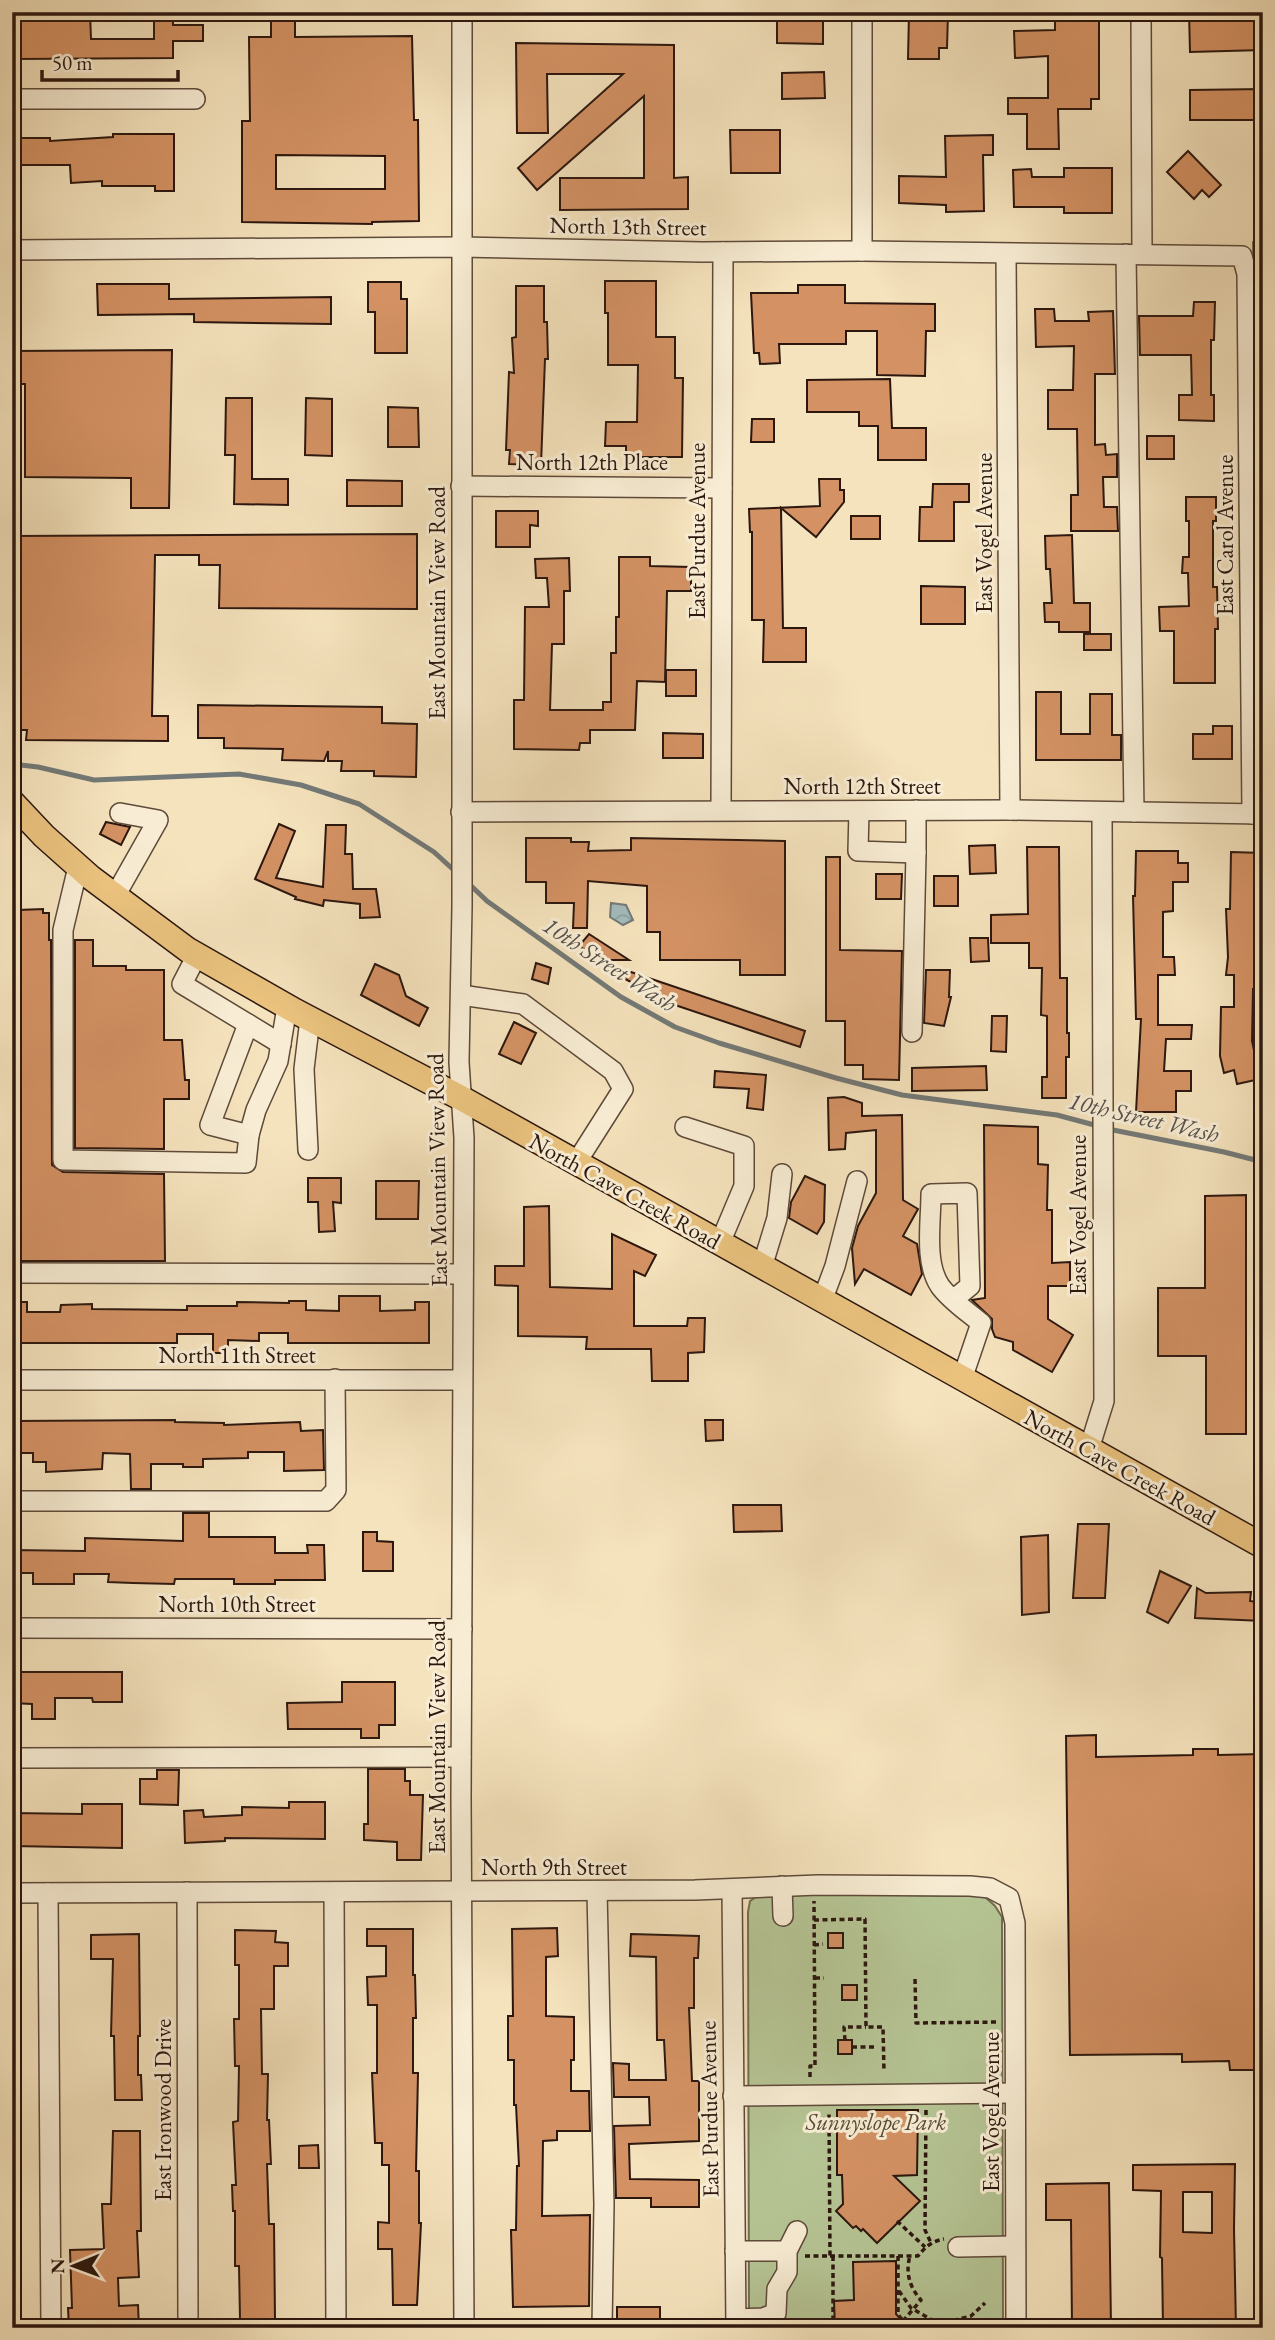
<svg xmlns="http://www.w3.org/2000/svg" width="1275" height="2340" viewBox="0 0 1275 2340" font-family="'EB Garamond',serif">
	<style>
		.green { fill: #b6c595; stroke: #716e52; stroke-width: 2 }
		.water { fill: url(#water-waves); stroke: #737977; stroke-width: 2 }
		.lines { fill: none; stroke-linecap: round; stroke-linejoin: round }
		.stream { stroke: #737977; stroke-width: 5 }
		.building { fill: #d49264; stroke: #2c170f; stroke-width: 2; fill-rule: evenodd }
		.minor-casing { stroke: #5e4a3a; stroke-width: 22 }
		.major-casing { stroke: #2c170f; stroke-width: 27 }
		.path { stroke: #2c170f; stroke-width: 3.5; stroke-dasharray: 5 3.5; stroke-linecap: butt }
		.minor { stroke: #f8edd4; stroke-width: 19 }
		.major { stroke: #eac27e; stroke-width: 24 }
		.labels { text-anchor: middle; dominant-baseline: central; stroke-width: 6; stroke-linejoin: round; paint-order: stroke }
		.street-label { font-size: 23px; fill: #2c170f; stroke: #f8edd4 }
		.park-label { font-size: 23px; font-style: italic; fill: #554b37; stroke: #f8edd4 }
		.water-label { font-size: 24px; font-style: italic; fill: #55504c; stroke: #f8edd4 }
	</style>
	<defs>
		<pattern id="water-waves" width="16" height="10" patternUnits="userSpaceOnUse" patternTransform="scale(1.75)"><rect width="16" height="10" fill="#a2bbbc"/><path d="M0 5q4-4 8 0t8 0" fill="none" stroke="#8ca0a0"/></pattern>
	</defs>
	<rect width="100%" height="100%" fill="#f5e3bd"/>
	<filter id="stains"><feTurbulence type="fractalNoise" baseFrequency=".00286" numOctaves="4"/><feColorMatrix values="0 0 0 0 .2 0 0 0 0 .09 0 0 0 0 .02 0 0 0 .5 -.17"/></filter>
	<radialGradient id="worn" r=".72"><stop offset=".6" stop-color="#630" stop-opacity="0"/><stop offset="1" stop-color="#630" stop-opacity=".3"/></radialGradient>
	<g class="green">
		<polygon points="1263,234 1263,779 1260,778 1253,242"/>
		<polygon points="823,1894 984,1896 995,1906 1002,1917 1003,2328 749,2328 748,1912 750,1901 759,1895"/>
	</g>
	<polygon class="water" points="611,903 626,905 633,920 623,925 610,917"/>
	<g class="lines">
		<g class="stream">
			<polyline points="12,764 38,767 94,780 239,774 301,785 359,804 434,852 457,873"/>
			<polyline points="467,882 487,901 621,997 675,1027 719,1043 836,1078 902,1095 1057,1115 1098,1126"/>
			<polyline points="1108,1129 1224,1152 1263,1162"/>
		</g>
	</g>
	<g class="building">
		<polygon points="66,12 90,12 91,39 154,39 154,12 173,12 173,25 203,25 203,41 173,41 173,58 17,59 17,18 67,19"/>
		<path d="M 271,12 L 295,12 L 295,37 L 412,36 L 414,120 L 418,120 L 419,221 L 372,222 L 372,224 L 242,222 L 242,121 L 250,121 L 249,37 L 271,37 ZM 276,155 L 385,156 L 385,189 L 276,189 Z"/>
		<polygon points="1189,12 1263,12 1263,50 1190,52"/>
		<polygon points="909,13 948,14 947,48 939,48 939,59 908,59"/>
		<polygon points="777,14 823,15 823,44 777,43"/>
		<polygon points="1055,17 1099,17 1099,99 1091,99 1091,109 1058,109 1059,149 1027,149 1027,114 1008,114 1008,98 1048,98 1048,56 1015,58 1014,31 1055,30"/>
		<polygon points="516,43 674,45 674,178 688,177 688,209 560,210 560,178 644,178 644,96 537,190 518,168 623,74 547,74 548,133 517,133"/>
		<polygon points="824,72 825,98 782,99 782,73"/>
		<polygon points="1263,89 1263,120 1190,120 1190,90"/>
		<polygon points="730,130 780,130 780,173 731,173"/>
		<polygon points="113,134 174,134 174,191 155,191 155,186 102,186 102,181 71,183 70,165 21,165 21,138 50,138 50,141 113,137"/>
		<polygon points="993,135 993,155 983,155 984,211 946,212 946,205 899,203 899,176 946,177 945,136"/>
		<polygon points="1188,151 1221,185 1209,197 1202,190 1194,199 1167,172"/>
		<polygon points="1064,168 1112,168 1112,213 1064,213 1064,207 1014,207 1013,170 1031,169 1032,177 1064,177"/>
		<polygon points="605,281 656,281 656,337 675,337 675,378 683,378 682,457 626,457 626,446 605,446 606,422 637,422 638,365 608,365 608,313 605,313"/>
		<polygon points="368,282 401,282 401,299 407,299 407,353 375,353 375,312 368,312"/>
		<polygon points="97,284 169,284 169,299 331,297 331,324 194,322 194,314 98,315"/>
		<polygon points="798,285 845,285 845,303 935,304 935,331 926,331 925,376 877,375 877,331 846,331 846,344 779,344 780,363 760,364 759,353 754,353 751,293 798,293"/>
		<polygon points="516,286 544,286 544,322 547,322 548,359 545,359 541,465 509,464 510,450 506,450 509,372 514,373 512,338 516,337"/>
		<polygon points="1194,302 1215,302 1214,340 1211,340 1211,395 1214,395 1214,421 1179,420 1179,395 1192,395 1191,355 1140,355 1139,316 1193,316"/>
		<polygon points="1035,309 1054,309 1055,321 1089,321 1088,312 1113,311 1115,374 1095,374 1095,445 1105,444 1106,455 1117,454 1117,477 1103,477 1104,507 1117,507 1118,531 1071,531 1071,495 1078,495 1077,429 1048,429 1048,390 1073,390 1074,346 1036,347"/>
		<polygon points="172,350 169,508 131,508 131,478 25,477 25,384 12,384 12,351"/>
		<polygon points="890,379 892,428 926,428 926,460 878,460 878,426 859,426 859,412 807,412 807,380"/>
		<polygon points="226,398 252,398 252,479 288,479 288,505 234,504 235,455 225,455"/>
		<polygon points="306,398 332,399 332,456 305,455"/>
		<polygon points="388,407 418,408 419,447 388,447"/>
		<polygon points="752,419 774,419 774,442 751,442"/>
		<rect x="1147" y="436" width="27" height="23"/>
		<polygon points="819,479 840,479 840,490 844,490 844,502 816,537 781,508 783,628 806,628 806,662 763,662 764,620 752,620 752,532 750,532 749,509 820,506"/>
		<polygon points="347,480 402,481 402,506 347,506"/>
		<polygon points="933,484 969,484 969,502 954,502 954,541 919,541 920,507 932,507"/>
		<polygon points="1186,497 1216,497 1216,521 1213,521 1213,587 1217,587 1218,629 1215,629 1215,683 1174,683 1174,631 1160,631 1159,607 1189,606 1188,573 1182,573 1183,557 1189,557 1189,521 1186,521"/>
		<polygon points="496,511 538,511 538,526 530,525 530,547 496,547"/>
		<rect x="851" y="516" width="29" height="23"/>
		<polygon points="417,534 417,609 219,608 220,565 199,565 199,555 155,555 152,716 168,716 168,741 26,740 27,730 18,730 18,698 12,698 12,536"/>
		<polygon points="1072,535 1074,603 1090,603 1090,632 1059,632 1059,622 1045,622 1044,603 1052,603 1050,569 1046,569 1045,536"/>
		<polygon points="619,557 650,557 650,566 691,567 691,591 667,591 665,682 637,681 635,730 590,730 590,743 580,743 579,750 514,749 514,700 524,700 525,607 549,607 547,578 536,578 535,559 569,558 570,591 564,591 564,644 552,644 550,710 603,710 603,702 611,702 611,653 616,653 616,617 619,617"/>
		<polygon points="921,586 965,587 965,624 921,624"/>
		<rect x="1084" y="634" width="27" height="16"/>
		<rect x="666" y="670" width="30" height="26"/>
		<polygon points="1036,692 1061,692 1061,734 1090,734 1090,694 1112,694 1112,735 1121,735 1121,760 1036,760"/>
		<polygon points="198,705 382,707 382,723 417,724 416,777 374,776 374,771 341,771 342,761 328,761 328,751 324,761 282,760 283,749 224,748 224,738 198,738"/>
		<polygon points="1213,726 1232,726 1232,759 1193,759 1193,734 1213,734"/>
		<polygon points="663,733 703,734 703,758 663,758"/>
		<polygon points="106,822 130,827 121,845 100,834"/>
		<polygon points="279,824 295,831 276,878 323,887 326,825 346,825 345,854 352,854 353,889 376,889 380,917 360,918 360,904 324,900 323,906 295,899 296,897 255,879"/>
		<polygon points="526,838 571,838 571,842 589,842 588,851 631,850 631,838 785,841 785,975 740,975 740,960 660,960 660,932 647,932 647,886 588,881 587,928 573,928 574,903 546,903 546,882 526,882"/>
		<polygon points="995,845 996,873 970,874 969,846"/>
		<polygon points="1027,847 1059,847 1060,978 1067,978 1067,1033 1069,1033 1069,1057 1066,1057 1066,1098 1042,1098 1042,1077 1047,1077 1047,1016 1041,1015 1042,968 1029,968 1029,943 991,943 991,915 1028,914"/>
		<polygon points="1136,851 1178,851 1178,863 1188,863 1188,882 1173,882 1173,911 1163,912 1163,957 1174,957 1175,975 1158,975 1158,1025 1192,1025 1191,1039 1166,1039 1164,1071 1191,1071 1191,1091 1176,1091 1176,1112 1136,1112 1141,1019 1136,1019 1133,896 1135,896"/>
		<polygon points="1231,852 1263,853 1263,938 1259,938 1259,989 1253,989 1252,1041 1260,1079 1237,1084 1234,1070 1224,1073 1220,1056 1221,1007 1234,1007 1234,975 1226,975 1228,957 1226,909 1230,909"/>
		<polygon points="826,857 840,857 840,950 902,951 899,1080 863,1079 863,1065 845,1065 845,1021 826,1021"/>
		<polygon points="876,874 902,874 901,899 876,899"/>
		<rect x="934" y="876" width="24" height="30"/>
		<polygon points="43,909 43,913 49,913 49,940 51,940 52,1165 63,1172 164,1174 165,1261 19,1261 18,910"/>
		<polygon points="589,934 629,960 600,960 579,946"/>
		<polygon points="970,938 988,938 989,961 971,962"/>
		<polygon points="75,940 93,940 93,966 126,966 126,970 164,970 164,1040 182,1040 185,1080 189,1080 189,1099 164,1099 164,1149 75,1148"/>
		<polygon points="536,963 551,968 548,984 532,979"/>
		<polygon points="375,964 399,975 406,996 428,1008 419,1026 361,995"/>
		<polygon points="926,970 950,970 949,997 951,997 944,1026 924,1023"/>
		<polygon points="628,971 805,1031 800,1047 678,1006 625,979"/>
		<polygon points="992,1016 1007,1016 1006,1052 991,1051"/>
		<polygon points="514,1022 536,1033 521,1064 499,1054"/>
		<polygon points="986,1066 987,1090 912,1091 912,1068"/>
		<polygon points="715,1071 766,1075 763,1110 747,1108 749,1089 714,1087"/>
		<polygon points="844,1097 862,1103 862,1116 902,1115 903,1200 918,1209 903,1236 917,1244 922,1274 911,1295 864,1269 855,1284 852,1248 858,1226 876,1193 876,1130 846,1133 845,1149 829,1150 828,1098"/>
		<polygon points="984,1125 1038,1127 1038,1164 1048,1165 1047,1210 1052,1210 1052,1263 1070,1262 1070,1286 1048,1286 1048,1319 1073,1335 1052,1372 1013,1350 1013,1342 995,1337 992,1329 992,1319 972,1300 985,1298"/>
		<polygon points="805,1176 825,1185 824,1222 817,1234 789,1218 791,1202"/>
		<polygon points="308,1178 341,1178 341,1203 333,1202 335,1231 319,1232 318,1202 308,1202"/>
		<polygon points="376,1181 419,1181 418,1219 376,1219"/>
		<polygon points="1246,1195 1246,1434 1206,1434 1206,1356 1158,1356 1158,1288 1205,1288 1205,1196"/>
		<polygon points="549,1206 550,1287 612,1289 612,1234 656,1255 645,1276 634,1271 634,1326 687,1326 688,1318 705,1318 704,1352 688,1353 688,1381 652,1381 651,1349 586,1349 587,1337 518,1336 518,1286 495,1285 495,1266 524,1266 524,1207"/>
		<polygon points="339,1296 380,1296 380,1311 415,1310 415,1302 429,1302 429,1343 288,1343 288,1333 259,1333 259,1341 228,1340 228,1353 213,1353 213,1334 177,1334 177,1343 12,1343 12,1302 27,1302 27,1312 60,1312 61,1305 92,1304 92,1309 187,1310 187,1306 237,1306 237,1302 289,1303 289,1301 306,1301 306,1310 339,1311"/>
		<polygon points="175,1420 175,1422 224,1423 224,1425 300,1422 301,1431 323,1430 324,1470 284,1471 284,1452 248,1452 248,1458 203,1459 203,1467 183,1467 183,1464 151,1464 151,1489 131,1489 130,1454 103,1453 102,1469 46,1472 46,1462 33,1462 33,1453 12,1453 12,1421"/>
		<polygon points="705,1420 723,1420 723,1440 706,1441"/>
		<polygon points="733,1505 781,1505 782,1531 734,1532"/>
		<polygon points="183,1513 209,1513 209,1537 275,1537 275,1553 308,1553 307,1545 324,1545 325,1580 275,1580 275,1584 234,1584 234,1579 175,1579 174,1584 133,1583 108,1582 109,1574 74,1574 74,1584 33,1584 33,1573 12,1573 12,1550 85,1551 85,1538 183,1541"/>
		<polygon points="1078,1524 1109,1524 1105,1598 1073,1598"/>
		<polygon points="363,1532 377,1532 377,1541 393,1542 393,1571 363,1571"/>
		<polygon points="1048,1535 1049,1612 1022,1615 1021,1537"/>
		<polygon points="1160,1571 1191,1586 1168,1623 1147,1612"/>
		<polygon points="1197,1588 1206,1593 1251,1592 1250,1601 1263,1603 1263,1621 1195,1618"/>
		<polygon points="12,1672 122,1672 122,1702 93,1702 92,1698 55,1698 55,1719 32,1719 32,1704 12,1703"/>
		<polygon points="342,1682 395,1682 395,1725 379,1725 379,1738 361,1738 361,1729 288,1729 287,1703 342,1702"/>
		<polygon points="1096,1735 1096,1757 1193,1755 1193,1749 1218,1749 1218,1755 1263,1754 1263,2070 1230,2070 1229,2061 1182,2062 1182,2054 1070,2055 1066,1736"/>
		<polygon points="368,1769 405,1769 405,1781 410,1781 410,1795 423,1795 421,1860 397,1860 397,1842 364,1840 364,1824 368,1824"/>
		<polygon points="157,1770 179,1770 178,1805 140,1804 140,1779 157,1779"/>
		<polygon points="289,1802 325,1802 325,1839 225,1838 225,1841 185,1843 184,1811 203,1810 204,1817 242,1815 242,1807 289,1808"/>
		<polygon points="82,1804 122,1804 122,1848 12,1846 12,1813 82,1814"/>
		<polygon points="557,1928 558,1956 546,1957 546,2016 574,2017 574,2060 571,2060 571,2091 589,2091 590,2131 557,2131 557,2140 543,2141 542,2216 590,2215 589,2306 513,2307 511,2230 516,2230 517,2166 519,2166 516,2105 514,2105 514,2060 508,2060 508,2016 513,2016 512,1929"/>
		<polygon points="367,1929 413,1929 413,1975 415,1975 416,2018 413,2018 413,2073 418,2073 416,2171 419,2171 419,2223 421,2223 417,2305 393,2305 392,2249 378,2249 378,2222 389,2223 389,2165 382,2165 382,2143 375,2143 372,2073 377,2073 377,2005 368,2005 367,1977 386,1976 386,1946 367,1946"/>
		<polygon points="235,1930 276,1931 275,1942 288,1943 288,1966 274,1966 274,2009 261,2009 262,2074 268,2074 267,2120 269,2120 271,2164 267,2164 269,2224 274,2224 275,2319 240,2319 239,2266 235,2266 235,2211 233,2211 232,2185 236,2185 233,2122 238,2121 239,2066 235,2066 234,2019 239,2019 239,1965 235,1965"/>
		<rect x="828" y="1933" width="15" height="15"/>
		<polygon points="139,1934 140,2036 138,2036 138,2075 141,2075 142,2100 115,2100 114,2036 111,2036 113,1959 91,1959 91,1935"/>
		<polygon points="631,1934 699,1936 698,1958 694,1958 694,2008 689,2008 692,2081 699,2081 699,2141 629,2144 630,2179 699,2180 699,2207 651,2207 651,2198 616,2198 614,2126 650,2125 649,2097 614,2097 613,2063 629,2064 629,2080 666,2080 664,2040 657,2040 656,1957 630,1956"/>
		<rect x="842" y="1985" width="15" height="15"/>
		<rect x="838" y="2040" width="14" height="14"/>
		<polygon points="837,2110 918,2110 917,2175 894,2176 920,2201 877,2243 863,2229 861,2231 856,2226 853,2228 836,2211 843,2204 842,2175 837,2175"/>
		<polygon points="113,2131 140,2131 141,2231 137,2231 139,2277 118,2278 119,2306 138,2305 139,2328 69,2328 68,2308 72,2308 70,2250 104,2249 102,2204 111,2204"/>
		<polygon points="318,2145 319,2168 299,2168 299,2146"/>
		<path d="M 1235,2164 L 1234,2229 L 1236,2328 L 1163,2328 L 1162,2258 L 1160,2257 L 1161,2191 L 1133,2190 L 1133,2165 ZM 1183,2192 L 1212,2192 L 1212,2233 L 1183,2232 Z"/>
		<polygon points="1109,2183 1111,2328 1072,2328 1071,2220 1046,2220 1046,2184"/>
		<polygon points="896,2261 896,2314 909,2328 835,2328 834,2301 854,2300 853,2262"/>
		<rect x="617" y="2307" width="43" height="21"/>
	</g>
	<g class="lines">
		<defs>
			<g id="minor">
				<polyline points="462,12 462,907 459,1062 464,1138 461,1798 464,2328"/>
				<polyline points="862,12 862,251"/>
				<polyline points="1141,12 1142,254"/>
				<polyline points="12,99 195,99"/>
				<polyline points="12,250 461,247 702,252 862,251 1242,256 1247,274 1252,814"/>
				<polyline points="1126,254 1134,812"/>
				<polyline points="1006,255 1010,810"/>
				<polyline points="461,486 722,488"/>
				<polyline points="721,810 723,252"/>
				<polyline points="859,811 858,851 916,853 916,810"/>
				<polyline points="461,812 1010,810 1262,814"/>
				<polyline points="78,867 63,930 63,1160 246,1163 249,1135 256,1110 278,1061 287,1007"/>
				<polyline points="115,896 158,820 120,813"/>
				<polyline points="197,955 182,984 281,1044"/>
				<polyline points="461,995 523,1004 613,1071 623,1089 576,1163"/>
				<polyline points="248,1024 210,1125 249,1135"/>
				<polyline points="912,1032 916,853"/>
				<polyline points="685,1127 744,1146 744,1186 720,1243"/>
				<polyline points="308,1150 304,1069 310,1019"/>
				<polyline points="762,1267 777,1218 782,1174"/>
				<polyline points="12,1273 463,1274"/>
				<path d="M 954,1299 L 970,1286 L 967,1193 L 931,1194 C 931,1223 924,1262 940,1286 C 950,1300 968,1312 981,1323 L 962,1379"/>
				<polyline points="822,1301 835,1266 857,1181"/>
				<polyline points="12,1380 462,1380"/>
				<polyline points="1089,1449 1104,1401 1102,812"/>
				<polyline points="12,1501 326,1501 336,1490 335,1379"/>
				<polyline points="12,1628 462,1629"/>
				<polyline points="12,1758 461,1757"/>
				<polyline points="782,1886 783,1916"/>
				<polyline points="732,1889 736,2328"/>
				<polyline points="597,1891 604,2204 602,2328"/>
				<polyline points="187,1892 188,2328"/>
				<polyline points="334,1892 336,2328"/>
				<polyline points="12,1893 695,1890 818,1885 970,1886 990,1888 1009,1898 1015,1923 1016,2328"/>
				<polyline points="48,1893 51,2328"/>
				<polyline points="733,2096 1015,2093"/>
				<polyline points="958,2247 1015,2246"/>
				<polyline points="735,2251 787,2251"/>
				<polyline points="736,2319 763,2318 776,2313 777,2289 787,2272 787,2251 797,2231"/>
			</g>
			<polyline id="major" points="12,802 44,836 90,877 188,950 295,1011 461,1098 1263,1546"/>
		</defs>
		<use href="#minor" class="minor-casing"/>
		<use href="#major" class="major-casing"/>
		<g class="path">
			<polyline points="814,1920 865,1919 866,2027 883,2027 884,2072"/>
			<polyline points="814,1945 823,1944"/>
			<polyline points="815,1978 824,1978"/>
			<polyline points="915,1979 916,2023 998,2022"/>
			<polyline points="845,2040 844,2027 866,2027"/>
			<polyline points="852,2047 874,2047"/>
			<polyline points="810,2077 810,2066 815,2066 814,1901"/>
			<polyline points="926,2110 925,2230 931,2243"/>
			<polyline points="897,2221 925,2247"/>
			<polyline points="805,2256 830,2256 829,2114"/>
			<path d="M 830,2256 L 918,2256 C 925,2247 932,2241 944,2239"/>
			<polyline points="833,2256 833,2325"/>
			<path d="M 898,2256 L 898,2314 C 910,2333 924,2323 941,2325 C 947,2325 953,2327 960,2328"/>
			<polyline points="899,2291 911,2308 939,2324 971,2316 985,2303"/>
			<path d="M 903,2321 L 921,2300 C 910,2288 905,2273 910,2256"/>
		</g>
		<use href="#minor" class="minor"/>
		<use href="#major" class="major"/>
	</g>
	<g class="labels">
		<g class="street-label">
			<text transform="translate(628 226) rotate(1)">North 13th Street</text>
			<text x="592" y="462">North 12th Place</text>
			<text transform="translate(697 531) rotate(-90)">East Purdue Avenue</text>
			<text transform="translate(984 533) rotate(-90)">East Vogel Avenue</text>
			<text transform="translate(1225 535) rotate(-90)">East Carol Avenue</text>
			<text transform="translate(437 603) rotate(-90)">East Mountain View Road</text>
			<text x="862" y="786">North 12th Street</text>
			<text transform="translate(437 1170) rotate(-91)">East Mountain View Road</text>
			<text transform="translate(625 1191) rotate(29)">North Cave Creek Road</text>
			<text transform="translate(1078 1215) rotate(-90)">East Vogel Avenue</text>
			<text x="237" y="1355">North 11th Street</text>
			<text transform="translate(1120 1467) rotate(29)">North Cave Creek Road</text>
			<text x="237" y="1604">North 10th Street</text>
			<text transform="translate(437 1737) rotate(-90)">East Mountain View Road</text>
			<text x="554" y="1867">North 9th Street</text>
			<text transform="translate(709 2109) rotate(-91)">East Purdue Avenue</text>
			<text transform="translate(163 2110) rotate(-90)">East Ironwood Drive</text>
			<text transform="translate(991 2112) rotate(-90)">East Vogel Avenue</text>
		</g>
		<g class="park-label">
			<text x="876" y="2122">Sunnyslope Park</text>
		</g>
		<g class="water-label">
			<text transform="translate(610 964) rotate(33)">10th Street Wash</text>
			<text transform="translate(1144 1117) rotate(13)">10th Street Wash</text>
		</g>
	</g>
	<rect width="1275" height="2340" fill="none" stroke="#f5e3bd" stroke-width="42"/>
	<rect x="14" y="14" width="1247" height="2312" fill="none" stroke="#2c170f" stroke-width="3.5"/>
	<rect x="21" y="21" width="1233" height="2298" fill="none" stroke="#2c170f" stroke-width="2"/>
	<g transform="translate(74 2266) rotate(269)" stroke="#f8edd4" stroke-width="5" paint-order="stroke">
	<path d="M0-5L12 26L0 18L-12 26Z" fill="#2c170f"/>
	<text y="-10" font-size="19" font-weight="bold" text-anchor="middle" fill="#2c170f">N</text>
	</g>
	<path d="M42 70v10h136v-10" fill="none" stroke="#2c170f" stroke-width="3.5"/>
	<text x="52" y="70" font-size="21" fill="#2c170f" stroke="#f8edd4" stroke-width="5" paint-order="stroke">50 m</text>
	<rect width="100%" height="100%" filter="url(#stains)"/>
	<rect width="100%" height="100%" fill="url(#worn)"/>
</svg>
